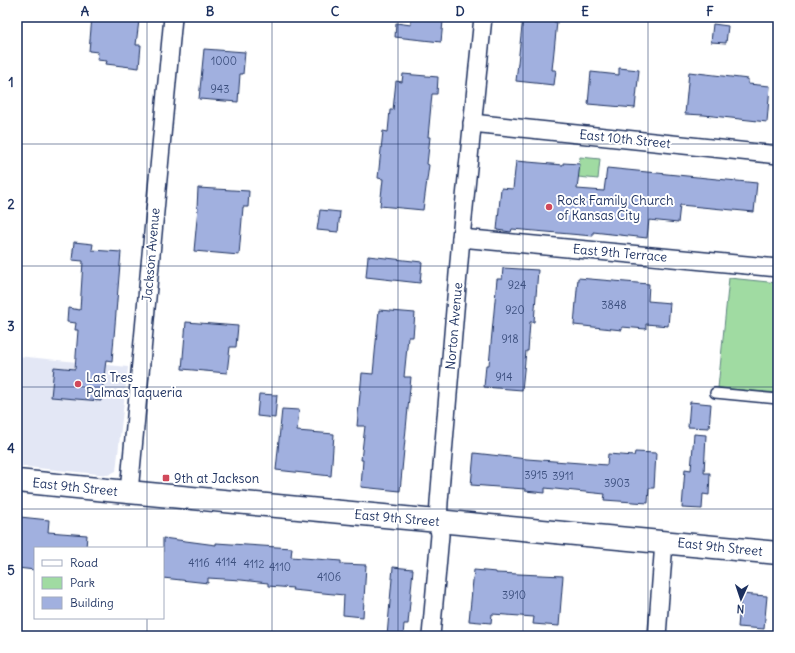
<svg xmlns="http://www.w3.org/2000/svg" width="795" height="653" viewBox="0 0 795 653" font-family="Delius,sans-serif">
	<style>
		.built { fill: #e3e7f5 }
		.green { fill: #a0dba2; stroke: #5e8580 }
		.building { fill: #a1b0df; stroke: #1b2f5e }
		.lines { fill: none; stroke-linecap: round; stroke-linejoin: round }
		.service-casing { stroke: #1b2f5e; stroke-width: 12 }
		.minor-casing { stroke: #1b2f5e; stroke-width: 20 }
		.secondary-casing { stroke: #1b2f5e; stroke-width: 25 }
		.service { stroke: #fff; stroke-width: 9 }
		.minor { stroke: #fff; stroke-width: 17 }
		.secondary { stroke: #fff; stroke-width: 22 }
		.grid { fill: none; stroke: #1b2f5e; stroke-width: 1; stroke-opacity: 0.55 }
		.poi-dot { fill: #d1495b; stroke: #fff; stroke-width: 1.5 }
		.labels { text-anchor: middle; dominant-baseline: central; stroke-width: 4; stroke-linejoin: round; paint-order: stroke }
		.number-label { font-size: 11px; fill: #3c4f7e }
		.street-label { font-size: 13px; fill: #1b2f5e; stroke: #fff }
		.poi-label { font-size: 13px; fill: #1b2f5e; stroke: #fff; text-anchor: start }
		.neatline { fill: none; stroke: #1b2f5e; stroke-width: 1.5 }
		.grid-label { font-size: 13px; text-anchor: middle; font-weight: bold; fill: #1b2f5e }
	</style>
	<rect width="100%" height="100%" fill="#fff"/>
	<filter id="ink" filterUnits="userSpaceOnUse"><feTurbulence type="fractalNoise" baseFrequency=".025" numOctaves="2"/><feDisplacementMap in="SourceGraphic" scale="8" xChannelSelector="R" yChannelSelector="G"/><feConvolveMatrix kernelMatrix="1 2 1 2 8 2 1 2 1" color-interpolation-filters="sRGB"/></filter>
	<g filter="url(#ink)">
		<polygon class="built" points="17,356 128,367 116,471 108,475 17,466"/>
		<g class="green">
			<polygon points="580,157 600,159 598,179 578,177"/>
			<polygon points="729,278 778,283 778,393 718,388"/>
		</g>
		<g class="building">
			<polygon points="92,17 114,17 139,20 136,45 141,45 139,68 106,64 107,61 97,60 98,52 89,51"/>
			<polygon points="523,17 554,17 554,22 557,22 552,70 556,70 554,85 516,81"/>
			<polygon points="411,18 443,21 441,42 395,37 396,23 411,25"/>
			<polygon points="713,24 728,26 726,43 711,42"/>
			<polygon points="204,49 245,52 243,74 240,74 238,102 199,99"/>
			<polygon points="619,68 639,70 635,108 588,104 591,72 619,75"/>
			<polygon points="689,72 748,79 748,84 770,86 767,122 704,115 685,114"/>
			<polygon points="403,74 438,77 437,94 432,94 428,137 430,137 427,164 429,165 423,210 380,206 383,179 378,178 383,131 388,132 390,110 393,110 396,81 402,82"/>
			<polygon points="516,161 563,165 563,163 580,164 577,189 604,191 607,168 757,183 754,212 680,205 678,223 649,220 647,238 593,232 593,236 512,229 511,232 497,230 501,188 513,189"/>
			<polygon points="198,188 249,191 248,207 243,207 239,255 194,251 198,208 197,208"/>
			<polygon points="320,210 340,212 338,232 317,230"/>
			<polygon points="74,242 93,244 92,250 121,252 112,361 106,360 101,401 51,397 54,367 75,369 78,330 75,330 76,323 67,322 68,308 80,310 83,261 72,260"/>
			<polygon points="368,256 422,262 420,283 366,277"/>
			<polygon points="503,268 538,270 534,322 530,322 528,351 526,351 522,390 484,387 486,365 489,365 497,279 502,279"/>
			<polygon points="578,278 649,284 648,301 670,303 668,326 646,324 646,329 622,327 622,330 574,325"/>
			<polygon points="379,310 415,313 413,337 408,337 404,377 411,377 400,491 361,487 363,460 361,460 365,426 357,426 362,373 373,374"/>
			<polygon points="186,322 238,326 236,347 230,347 227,373 182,369"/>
			<polygon points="259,394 277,395 275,418 257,416"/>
			<polygon points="690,402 711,404 709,428 688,427"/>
			<polygon points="282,409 299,410 297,431 334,434 331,476 276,470"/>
			<polygon points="694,434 706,435 704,473 710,473 709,495 703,494 702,509 682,508 685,469 691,470"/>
			<polygon points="635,452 656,453 654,488 649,488 648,503 604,500 605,494 545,488 545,493 525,491 525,489 471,485 474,453 527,459 607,465 608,454 634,456"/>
			<polygon points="20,517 49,520 48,532 87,535 86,548 35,548 35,570 17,568 17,552"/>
			<polygon points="163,538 216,545 216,543 292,548 291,557 341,561 341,564 366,565 363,617 343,615 344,595 292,590 293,588 268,586 268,583 241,580 208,578 208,583 163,578"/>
			<polygon points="393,567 413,569 408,624 404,624 403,636 387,636"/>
			<polygon points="474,570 496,572 496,573 563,576 559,626 533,624 534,617 492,614 491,623 469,621"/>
			<polygon points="741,594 767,596 764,629 738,627"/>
		</g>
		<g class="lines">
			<defs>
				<polyline id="service" points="715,393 778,399"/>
				<g id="minor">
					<polyline points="472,123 778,155"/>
					<polyline points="461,238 778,268"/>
					<polyline points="129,492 173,17"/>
					<polyline points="431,636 440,535 438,522 439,502 461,238 483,17"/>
					<polyline points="657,636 664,542"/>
				</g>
				<polyline id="secondary" points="17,481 107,490 778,553"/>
			</defs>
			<use href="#service" class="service-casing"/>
			<use href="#minor" class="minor-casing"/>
			<use href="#secondary" class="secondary-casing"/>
			<use href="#service" class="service"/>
			<use href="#minor" class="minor"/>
			<use href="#secondary" class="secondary"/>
		</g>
	</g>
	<path class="grid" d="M 147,17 L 147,548M 272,17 L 272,636M 398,17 L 398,636M 523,17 L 523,636M 648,17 L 648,636M 17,144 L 778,144M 17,266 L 778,266M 17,387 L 778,387M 17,509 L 778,509M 147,618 L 147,636"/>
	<g class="poi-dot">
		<circle cx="549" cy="207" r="4"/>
		<circle cx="78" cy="384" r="4"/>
		<rect x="162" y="474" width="8" height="8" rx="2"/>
	</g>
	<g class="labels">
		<g class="number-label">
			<text x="224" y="61">1000</text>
			<text x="220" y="89">943</text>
			<text x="517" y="285">924</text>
			<text x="614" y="305">3848</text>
			<text x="515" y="310">920</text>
			<text x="510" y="339">918</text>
			<text x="504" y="377">914</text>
			<text x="536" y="475">3915</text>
			<text x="563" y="476">3911</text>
			<text x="617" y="483">3903</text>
			<text x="226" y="562">4114</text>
			<text x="199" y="563">4116</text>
			<text x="254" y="564">4112</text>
			<text x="280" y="567">4110</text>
			<text x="329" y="577">4106</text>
			<text x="514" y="595">3910</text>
		</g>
		<g class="street-label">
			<text transform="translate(625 139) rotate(6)">East 10th Street</text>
			<text transform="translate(620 253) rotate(5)">East 9th Terrace</text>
			<text transform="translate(151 255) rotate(-85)">Jackson Avenue</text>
			<text transform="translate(454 326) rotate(-85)">Norton Avenue</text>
			<text transform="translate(75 487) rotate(6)">East 9th Street</text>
			<text transform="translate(397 518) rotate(5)">East 9th Street</text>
			<text transform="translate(720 547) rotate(6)">East 9th Street</text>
		</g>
		<g class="poi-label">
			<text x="557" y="200">Rock Family Church<tspan x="557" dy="15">of Kansas City</tspan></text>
			<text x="86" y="377">Las Tres<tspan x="86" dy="15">Palmas Taqueria</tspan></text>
			<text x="174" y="478">9th at Jackson</text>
		</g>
	</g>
	<rect width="795" height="653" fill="none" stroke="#fff" stroke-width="44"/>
	<rect x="34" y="547" width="130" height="72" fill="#ffffff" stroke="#a4acbf"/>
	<rect x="42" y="560" width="20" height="6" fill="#ffffff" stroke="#a4acbf"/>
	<text x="70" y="567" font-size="12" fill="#1b2f5e">Road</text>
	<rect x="42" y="577" width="20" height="12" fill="#a0dba2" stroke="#a4acbf"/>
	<text x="70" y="587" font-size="12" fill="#1b2f5e">Park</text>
	<rect x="42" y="597" width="20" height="12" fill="#a1b0df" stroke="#a4acbf"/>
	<text x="70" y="607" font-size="12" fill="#1b2f5e">Building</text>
	<g transform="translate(741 599) rotate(183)" stroke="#ffffff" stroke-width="3" paint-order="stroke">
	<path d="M0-3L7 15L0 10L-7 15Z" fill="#1b2f5e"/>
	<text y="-6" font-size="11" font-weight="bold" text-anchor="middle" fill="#1b2f5e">N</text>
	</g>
	<rect x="22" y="22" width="751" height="609" class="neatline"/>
	<g class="grid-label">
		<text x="85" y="16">A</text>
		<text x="210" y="16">B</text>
		<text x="335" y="16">C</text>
		<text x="460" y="16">D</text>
		<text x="585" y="16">E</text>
		<text x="710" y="16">F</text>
		<text x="11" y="87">1</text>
		<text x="11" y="209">2</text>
		<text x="11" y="331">3</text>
		<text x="11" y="453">4</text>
		<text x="11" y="575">5</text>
	</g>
</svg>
